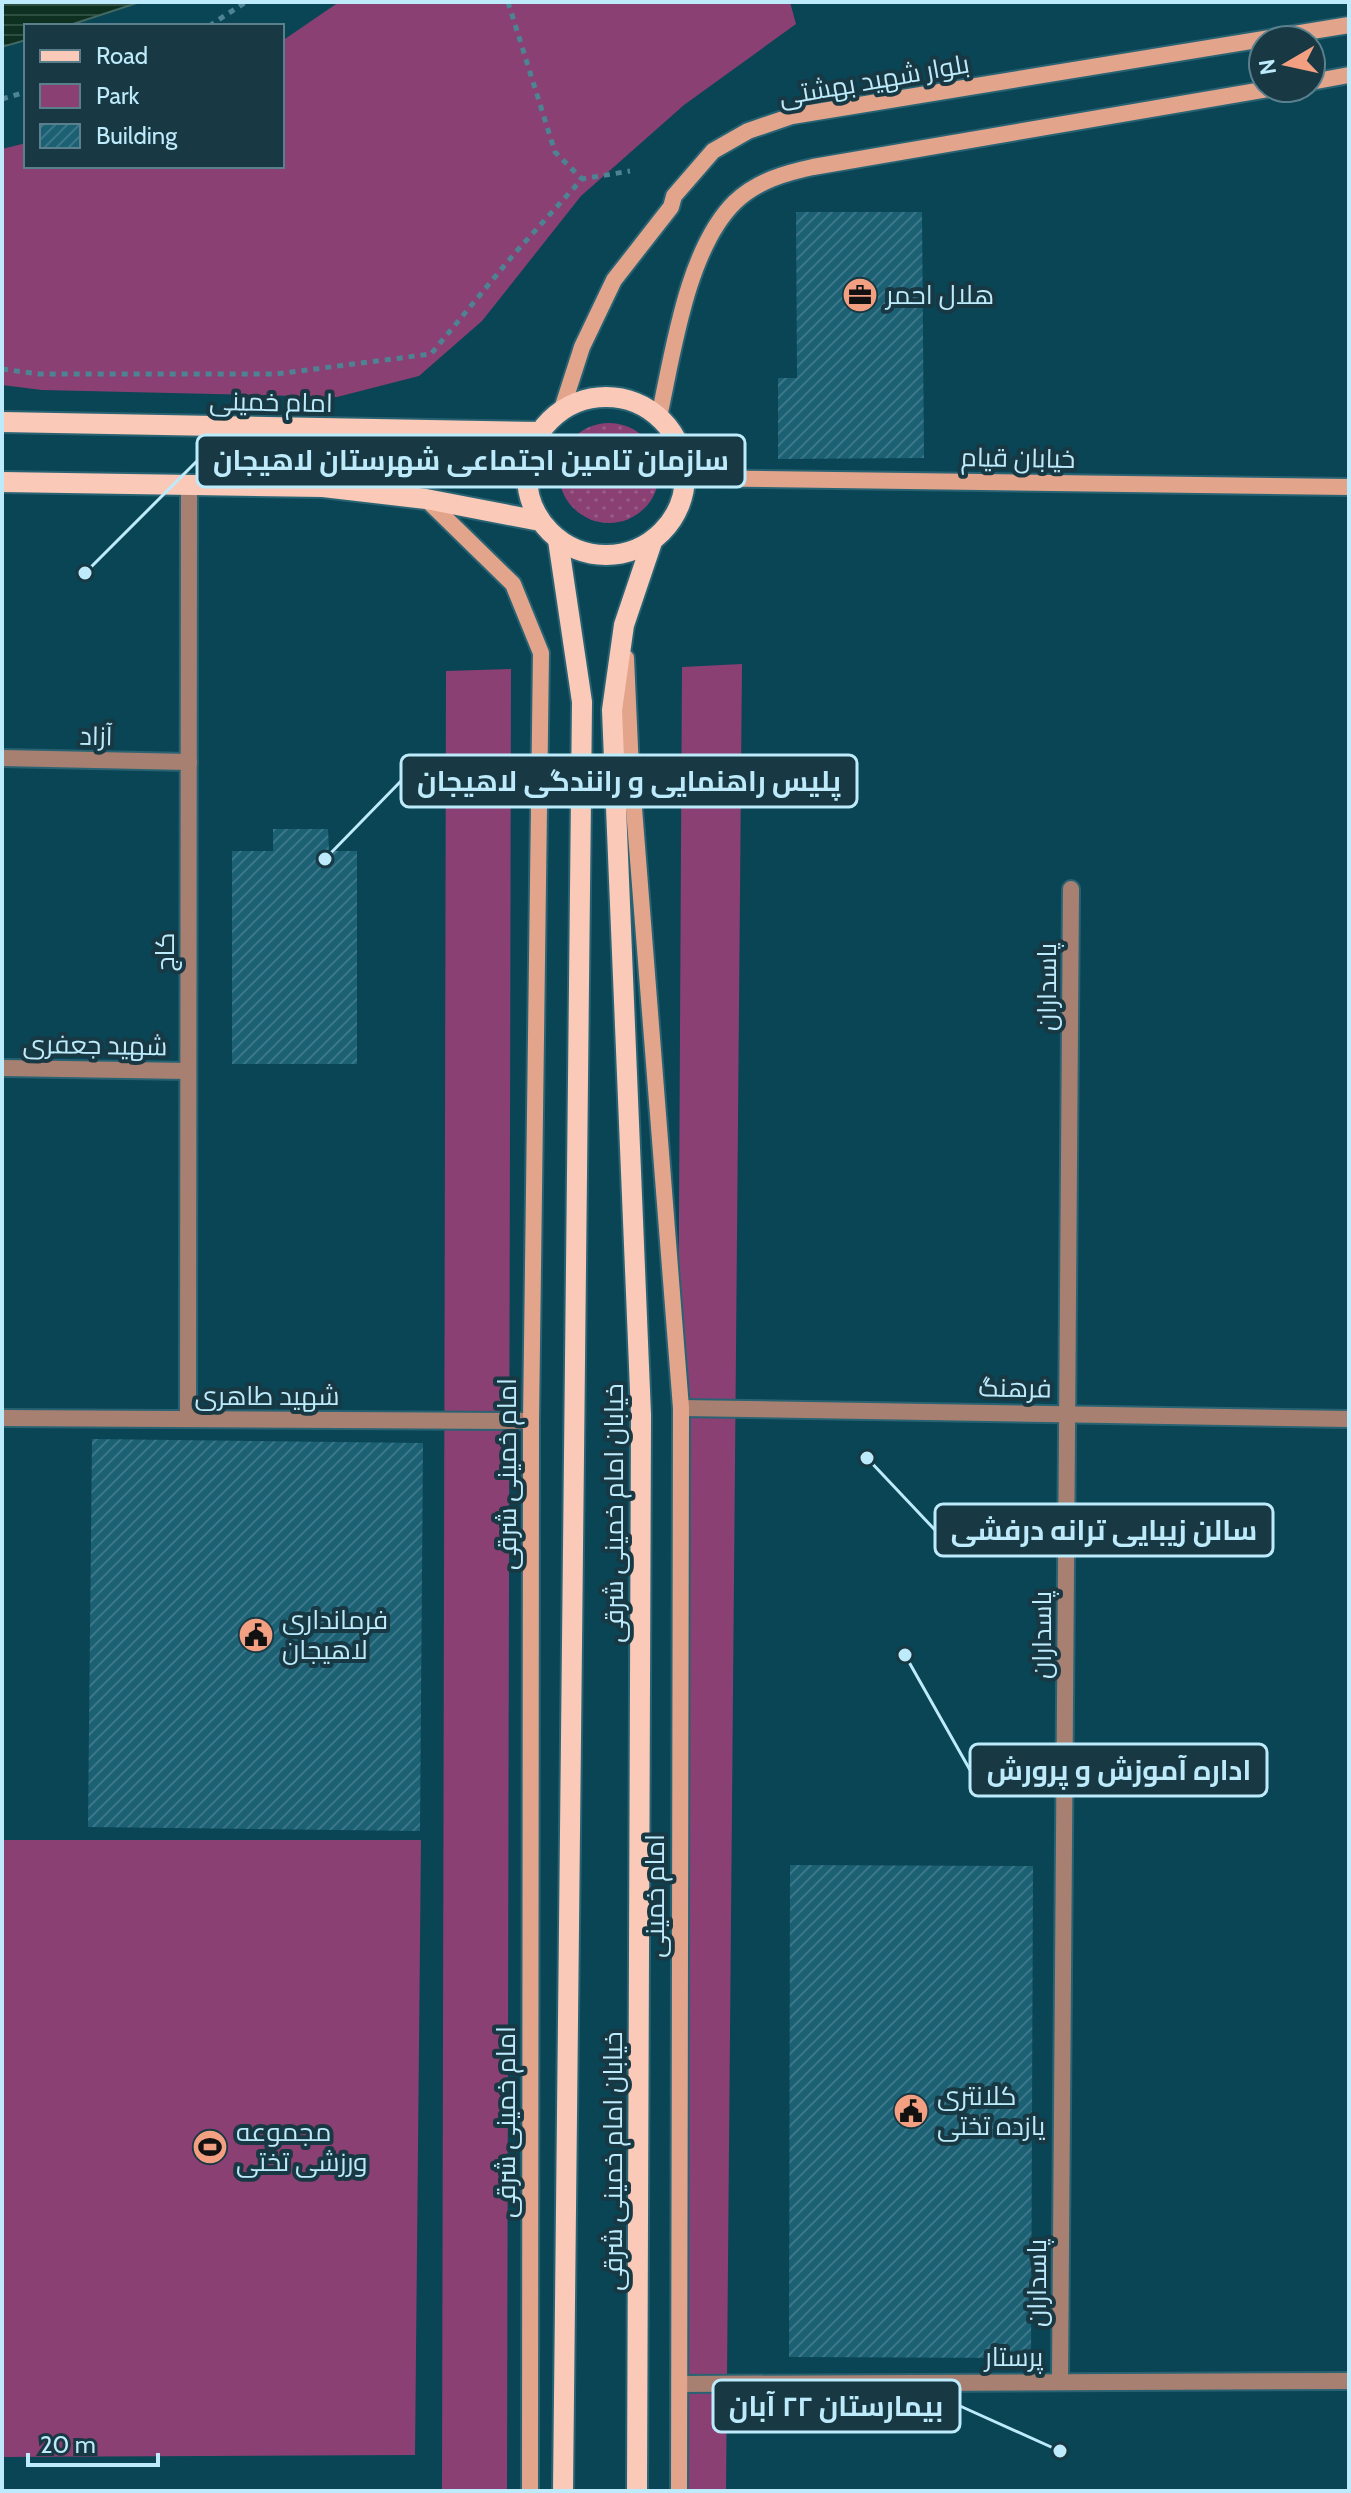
<svg xmlns="http://www.w3.org/2000/svg" width="1351" height="2493" viewBox="0 0 1351 2493" font-family="Cabin,Cairo,sans-serif">
	<style>
		.grass { fill: url(#grass-dots) }
		.park { fill: #8a4072 }
		.water { fill: url(#water-rules); stroke: #426862; stroke-width: 2 }
		.building { fill: url(#building-hatch) }
		.lines { fill: none; stroke-linecap: round; stroke-linejoin: round }
		.minor-casing { stroke: #296373; stroke-width: 20 }
		.secondary-casing { stroke: #296373; stroke-width: 20 }
		.primary-casing { stroke: #296373; stroke-width: 24 }
		.path { stroke: #4d8393; stroke-width: 5; stroke-dasharray: 6 6; stroke-linecap: butt }
		.minor { stroke: #a88071; stroke-width: 16 }
		.secondary { stroke: #e3a48c; stroke-width: 16 }
		.primary { stroke: #fac9b7; stroke-width: 20 }
		.labels { text-anchor: middle; dominant-baseline: central; stroke-width: 8; stroke-linejoin: round; paint-order: stroke }
		.street-label { font-size: 26px; fill: #bdebfb; stroke: #183843 }
		.poi-label { font-size: 26px; fill: #bdebfb; stroke: #183843; text-anchor: start }
		.leader { fill: none; stroke: #bdebfb; stroke-width: 3 }
		.callout-dot { fill: #bdebfb; stroke: #183843; stroke-width: 3 }
		.callout { fill: #183843; stroke: #bdebfb; stroke-width: 3 }
		.callout-label { font-size: 28px; text-anchor: middle; font-weight: bold; fill: #bdebfb }
	</style>
	<defs>
		<pattern id="grass-dots" width="8" height="8" patternUnits="userSpaceOnUse" patternTransform="scale(2)"><rect width="8" height="8" fill="#8a4072"/><path d="M2 2h.1M6 6h.1" fill="none" stroke="#995c87" stroke-width="1.8" stroke-linecap="round"/></pattern>
		<pattern id="water-rules" width="6" height="5" patternUnits="userSpaceOnUse" patternTransform="scale(2)"><rect width="6" height="5" fill="#0e3021"/><path d="M0 2.5h6" fill="none" stroke="#2f4e42"/></pattern>
		<pattern id="building-hatch" width="6" height="6" patternUnits="userSpaceOnUse" patternTransform="scale(2)"><rect width="6" height="6" fill="#1c6074"/><path d="M-1 1l2-2M0 6l6-6M5 7l2-2" fill="none" stroke="#3b7789"/></pattern>
	</defs>
	<rect width="100%" height="100%" fill="#094555"/>
	<circle class="grass" cx="609" cy="473" r="50"/>
	<g class="park">
		<polygon points="339,2 790,2 796,24 684,105 581,196 482,321 419,376 337,397 42,390 2,385 2,149 26,143 26,166 282,166 282,41"/>
		<polygon points="742,664 726,2491 672,2491 682,667"/>
		<polygon points="511,669 507,2491 442,2491 446,671"/>
		<polygon points="2,1840 421,1840 415,2455 2,2457"/>
	</g>
	<polygon class="water" points="2,2 140,2 67,26 26,26 26,40 2,47"/>
	<g class="building">
		<polygon points="796,212 922,212 924,458 778,459 778,378 797,378"/>
		<polygon points="273,829 328,829 329,851 357,851 357,1064 232,1064 232,851 273,851"/>
		<polygon points="92,1439 423,1443 420,1831 88,1827"/>
		<polygon points="790,1865 1033,1866 1031,2358 789,2357"/>
	</g>
	<g class="lines">
		<defs>
			<g id="minor">
				<polyline points="2,758 189,762"/>
				<polyline points="2,1068 188,1071"/>
				<polyline points="681,1408 1349,1419"/>
				<polyline points="2,1418 531,1421"/>
				<polyline points="188,1419 189,484"/>
				<polyline points="1060,2381 1071,889"/>
				<polyline points="680,2384 1349,2381"/>
			</g>
			<g id="secondary">
				<polyline points="1311,82 1349,75"/>
				<polyline points="562,409 582,347 614,280 671,207 674,196 713,151 748,131 792,116 1349,25"/>
				<path d="M 659,417 C 673,353 687,249 735,202 C 757,181 785,173 813,167 L 1274,88"/>
				<polyline points="686,478 1349,487"/>
				<polyline points="426,499 513,584 541,653 531,1421 530,2491"/>
				<polyline points="626,658 631,770 681,1408 679,2491"/>
			</g>
			<g id="primary">
				<circle cx="606" cy="476" r="79"/>
				<polyline points="2,422 540,432"/>
				<polyline points="2,482 323,487 426,499 540,521"/>
				<polyline points="558,540 582,702 563,2491"/>
				<polyline points="637,2491 641,1415 612,710 624,625 652,542"/>
			</g>
		</defs>
		<use href="#minor" class="minor-casing"/>
		<use href="#secondary" class="secondary-casing"/>
		<use href="#primary" class="primary-casing"/>
		<g class="path">
			<polyline points="508,2 555,152 582,179"/>
			<polyline points="209,26 246,2"/>
			<polyline points="2,99 26,92"/>
			<polyline points="2,369 39,374 276,374 431,354 514,254 582,179 630,171"/>
		</g>
		<use href="#minor" class="minor"/>
		<use href="#secondary" class="secondary"/>
		<use href="#primary" class="primary"/>
	</g>
	<defs>
		<symbol id="office-disc" viewBox="-11 -11 22 22"><circle r="9.5" fill="#f2a081" stroke="#183843"/><path d="M-6-3h4V-5.5h4V-3h4V5H-6ZM-1-4.5V-3h2v-1.5ZM-6 0V1H6V0Z" fill="#111"/></symbol>
		<symbol id="civic-disc" viewBox="-11 -11 22 22"><circle r="9.5" fill="#f2a081" stroke="#183843"/><path d="M-.6-6.5H3V-4.5H.6V-3L4-1V1h2V6H-6V1h2V-1L-.6-3ZM-1.2 2.5V6h2.4V2.5Z" fill="#111"/></symbol>
		<symbol id="stadium-disc" viewBox="-11 -11 22 22"><circle r="9.5" fill="#f2a081" stroke="#183843"/><path d="M0-5a6.5 5 0 1 0 0 10a6.5 5 0 1 0 0-10ZM-3.5-1.8h7v3.6h-7Z" fill="#111"/></symbol>
	</defs>
	<g fill-rule="evenodd">
		<use href="#office-disc" x="840" y="275" width="40" height="40"/>
		<use href="#civic-disc" x="236" y="1615" width="40" height="40"/>
		<use href="#civic-disc" x="891" y="2091" width="40" height="40"/>
		<use href="#stadium-disc" x="190" y="2127" width="40" height="40"/>
	</g>
	<g class="labels">
		<g class="street-label">
			<text transform="translate(874 80) rotate(-10)">بلوار شهید بهشتی</text>
			<text transform="translate(271 402) rotate(1)">امام خمینی</text>
			<text transform="translate(1018 458) rotate(1)">خیابان قیام</text>
			<text transform="translate(96 736) rotate(1)">آزاد</text>
			<text transform="translate(165 952) rotate(-90)">کاج</text>
			<text transform="translate(1047 987) rotate(-90)">پاسداران</text>
			<text transform="translate(95 1045) rotate(1)">شهید جعفری</text>
			<text transform="translate(1015 1388) rotate(1)">فرهنگ</text>
			<text x="267" y="1396">شهید طاهری</text>
			<text transform="translate(507 1474) rotate(-90)">امام خمینی شرقی</text>
			<text transform="translate(614 1513) rotate(-90)">خیابان امام خمینی شرقی</text>
			<text transform="translate(1042 1635) rotate(-90)">پاسداران</text>
			<text transform="translate(655 1896) rotate(-90)">امام خمینی</text>
			<text transform="translate(506 2122) rotate(-90)">امام خمینی شرقی</text>
			<text transform="translate(613 2161) rotate(-90)">خیابان امام خمینی شرقی</text>
			<text transform="translate(1037 2283) rotate(-90)">پاسداران</text>
			<text x="1014" y="2357">پرستار</text>
		</g>
		<g class="poi-label">
			<text x="886" y="295">هلال احمر</text>
			<text x="282" y="1620">فرمانداری<tspan x="282" dy="30">لاهیجان</tspan></text>
			<text x="937" y="2096">کلانتری<tspan x="937" dy="30">یازده تختی</tspan></text>
			<text x="236" y="2132">مجموعه<tspan x="236" dy="30">ورزشی تختی</tspan></text>
		</g>
	</g>
	<path class="leader" d="M85 573L197 461M325 859L401 781M867 1458L935 1530M905 1655L970 1770M1060 2451L960 2406"/>
	<g class="callout-dot">
		<circle cx="85" cy="573" r="8"/>
		<circle cx="325" cy="859" r="8"/>
		<circle cx="867" cy="1458" r="8"/>
		<circle cx="905" cy="1655" r="8"/>
		<circle cx="1060" cy="2451" r="8"/>
	</g>
	<g class="callout">
		<rect x="197" y="435" width="548" height="52" rx="8"/>
		<rect x="401" y="755" width="456" height="52" rx="8"/>
		<rect x="935" y="1504" width="338" height="52" rx="8"/>
		<rect x="970" y="1744" width="297" height="52" rx="8"/>
		<rect x="713" y="2380" width="247" height="52" rx="8"/>
	</g>
	<g class="callout-label">
		<text x="471" y="470">سازمان تامین اجتماعی شهرستان لاهیجان</text>
		<text x="629" y="791">پلیس راهنمایی و رانندگی لاهیجان</text>
		<text x="1104" y="1540">سالن زیبایی ترانه درفشی</text>
		<text x="1119" y="1780">اداره آموزش و پرورش</text>
		<text x="836" y="2416">بیمارستان ۲۲ آبان</text>
	</g>
	<rect width="1351" height="2493" fill="none" stroke="#bdebfb" stroke-width="8"/>
	<rect x="24" y="24" width="260" height="144" fill="#183843" stroke="#5a808d" stroke-width="2"/>
	<rect x="40" y="50" width="40" height="12" fill="#fac9b7" stroke="#5a808d" stroke-width="2"/>
	<text x="96" y="64" font-size="24" fill="#bdebfb">Road</text>
	<rect x="40" y="84" width="40" height="24" fill="#8a4072" stroke="#5a808d" stroke-width="2"/>
	<text x="96" y="104" font-size="24" fill="#bdebfb">Park</text>
	<rect x="40" y="124" width="40" height="24" fill="url(#building-hatch)" stroke="#5a808d" stroke-width="2"/>
	<text x="96" y="144" font-size="24" fill="#bdebfb">Building</text>
	<g transform="translate(1287 64) rotate(261)"><circle r="38" fill="#183843" stroke="#5a808d" stroke-width="2"/>
	<path d="M0-6L14 30L0 20L-14 30Z" fill="#f2a081"/>
	<text y="-12" font-size="22" font-weight="bold" text-anchor="middle" fill="#bdebfb">N</text>
	</g>
	<path d="M28 2453v12h130v-12" fill="none" stroke="#bdebfb" stroke-width="4"/>
	<text x="40" y="2453" font-size="24" fill="#bdebfb" stroke="#183843" stroke-width="6" paint-order="stroke">20 m</text>
</svg>
